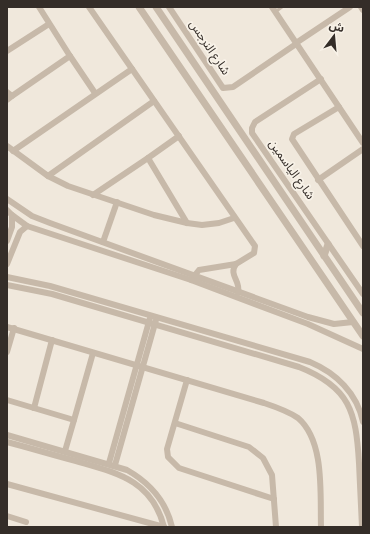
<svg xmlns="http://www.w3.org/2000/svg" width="370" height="534" viewBox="0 0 370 534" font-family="Overpass,'Noto Sans Arabic',sans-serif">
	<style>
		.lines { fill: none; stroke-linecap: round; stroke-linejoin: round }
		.service { stroke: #c7b9a9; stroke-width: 3 }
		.minor { stroke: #c7b9a9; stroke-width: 6 }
		.tertiary { stroke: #c7b9a9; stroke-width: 7 }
		.labels { text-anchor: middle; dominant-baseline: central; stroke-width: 3.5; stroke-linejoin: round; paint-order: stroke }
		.street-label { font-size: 12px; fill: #342d28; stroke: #f8f2e8 }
	</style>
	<rect width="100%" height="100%" fill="#f0e8dc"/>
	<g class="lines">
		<polyline class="service" points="275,12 282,7"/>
		<g class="minor">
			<polyline points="39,7 70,56"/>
			<polyline points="89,7 255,246 254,253 236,264 199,270 191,280"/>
			<polyline points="169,7 223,88 233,87 296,44"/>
			<polyline points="272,7 363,143"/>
			<polyline points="361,7 363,10"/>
			<polyline points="296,43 350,7"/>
			<polyline points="7,51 49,24"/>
			<polyline points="321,79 255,122 252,128 252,133 363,294"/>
			<polyline points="7,92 12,96 7,100"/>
			<polyline points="12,96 70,56 95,93"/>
			<polyline points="339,107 294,134 292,139 363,246"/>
			<polyline points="7,146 48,176 68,186 154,215 187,223 202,225 219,223 234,218"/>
			<polyline points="13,151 132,69"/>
			<polyline points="148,158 179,136"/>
			<polyline points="48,176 154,101"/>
			<polyline points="318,180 363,149"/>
			<polyline points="93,195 148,158 187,223"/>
			<polyline points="7,199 32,216 50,223 308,317 334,324 353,322"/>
			<polyline points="7,210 12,215 12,227 7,241"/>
			<polyline points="12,215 27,226"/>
			<polyline points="103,242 117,202"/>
			<polyline points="7,264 20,232 27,226 191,280 308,324 363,349"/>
			<path d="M 236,264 C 228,275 241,281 238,292"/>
			<path d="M 7,277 L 50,286 L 310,362 C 336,373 357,393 363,422"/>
			<path d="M 7,285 L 52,294 L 299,367 C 350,387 356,412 359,463 C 360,484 361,506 362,527"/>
			<path d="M 7,327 L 264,403 C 276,407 288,411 298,418 C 325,441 320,494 321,527"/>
			<polyline points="7,352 14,328"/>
			<polyline points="187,380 167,449 168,457 179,468 274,499"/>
			<polyline points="7,400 74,420 65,451"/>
			<polyline points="34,408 52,340"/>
			<polyline points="74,420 93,353"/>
			<polyline points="175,423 249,447 263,458 272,475 276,527"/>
			<path d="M 7,435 L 127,470 C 150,483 166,501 172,527"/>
			<path d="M 7,442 C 30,448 53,455 76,461 C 117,473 152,480 164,527"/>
			<polyline points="109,463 150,318"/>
			<polyline points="115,465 156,320"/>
			<polyline points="7,484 164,527"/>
			<polyline points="7,516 26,522"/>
		</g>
		<g class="tertiary">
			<polyline points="139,7 363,336"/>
			<polyline points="156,7 363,313"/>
			<polyline points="324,256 328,244"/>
		</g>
	</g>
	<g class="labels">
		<g class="street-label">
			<text transform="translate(209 48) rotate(56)">شارع النرجس</text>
			<text transform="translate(291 170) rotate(55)">شارع الياسمين</text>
		</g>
	</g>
	<rect width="370" height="534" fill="none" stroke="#342d28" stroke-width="16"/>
	<g transform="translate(334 36) rotate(16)" stroke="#f8f2e8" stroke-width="3" paint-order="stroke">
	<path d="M0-3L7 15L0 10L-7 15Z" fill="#342d28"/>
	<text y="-6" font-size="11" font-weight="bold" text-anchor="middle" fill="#342d28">ش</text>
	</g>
</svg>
